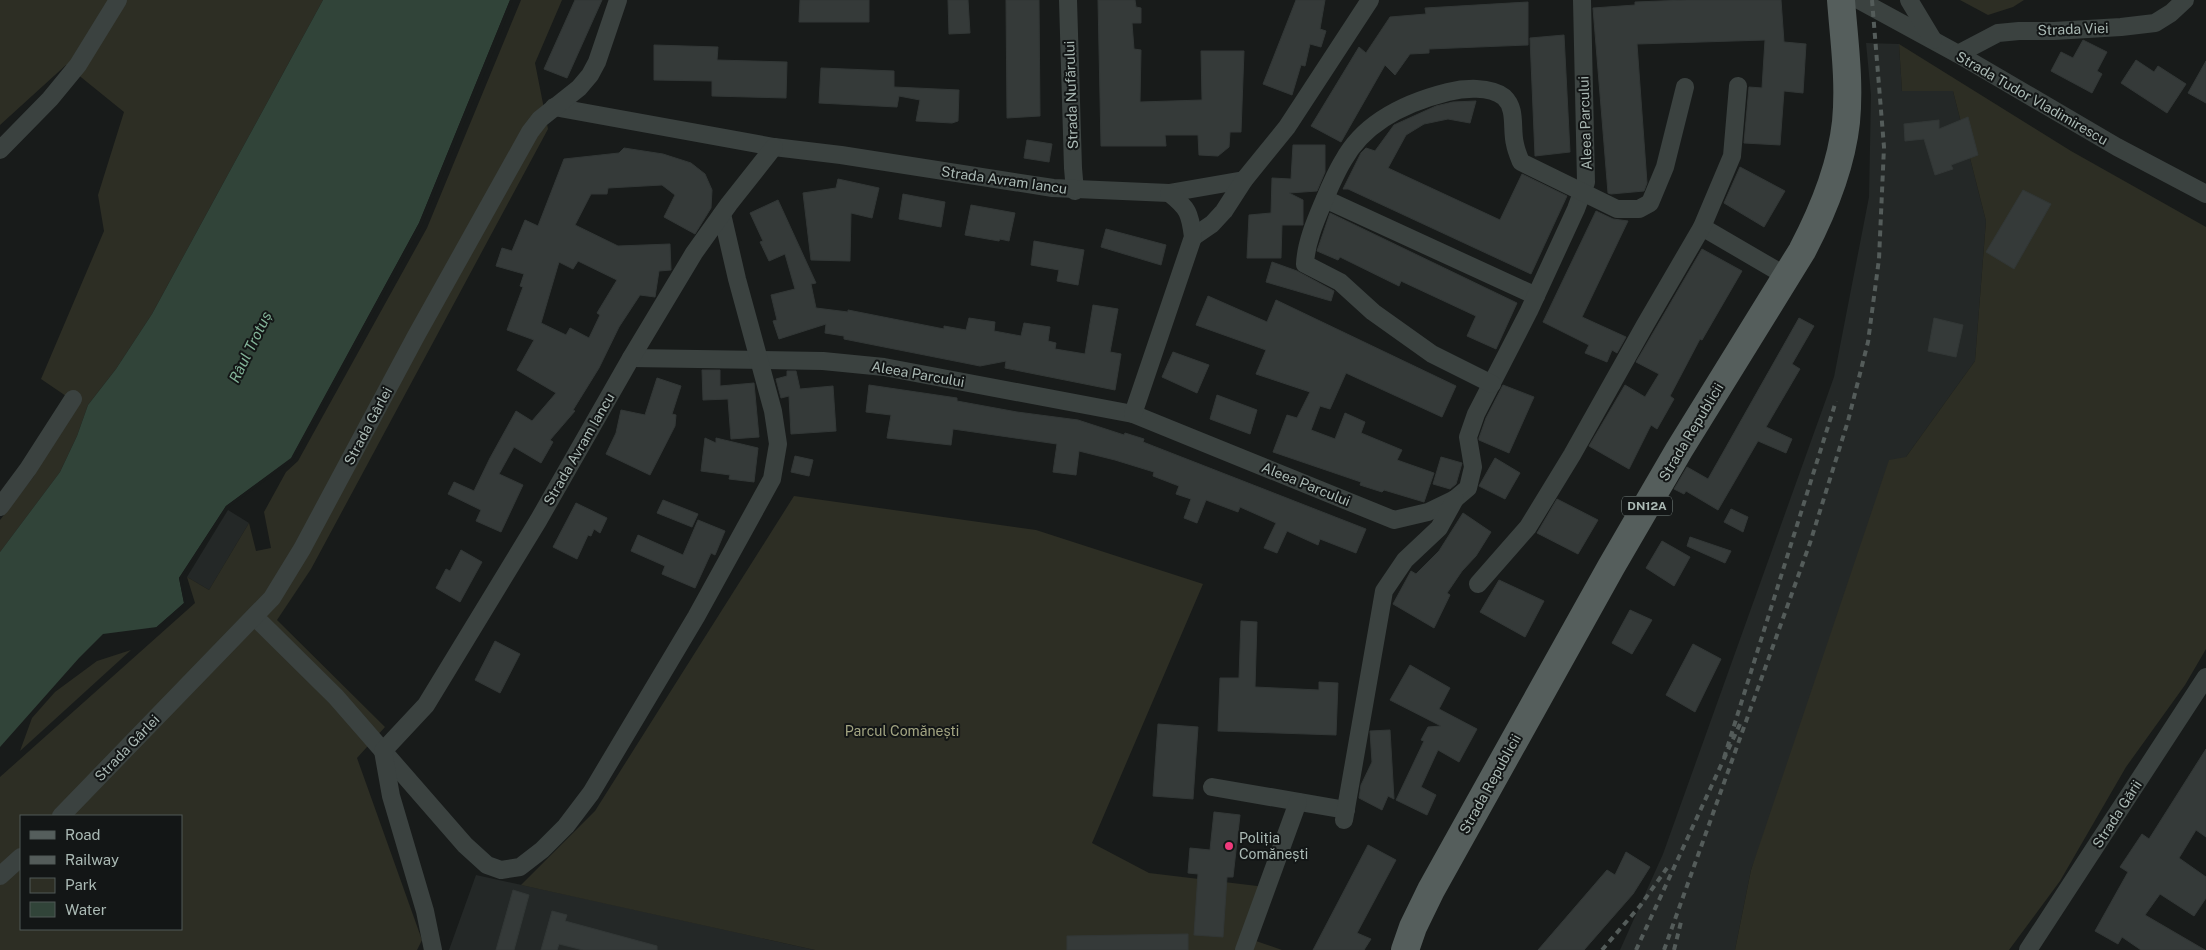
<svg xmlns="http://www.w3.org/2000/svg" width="2206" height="950" viewBox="0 0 2206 950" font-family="'Public Sans',sans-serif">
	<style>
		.built { fill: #242827 }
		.green { fill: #2d2e24; fill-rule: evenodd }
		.water { fill: #314439 }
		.pier { fill: #181b1a }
		.building { fill: #353a39; stroke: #323736; fill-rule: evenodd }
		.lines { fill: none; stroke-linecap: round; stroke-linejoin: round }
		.street { stroke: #3b4240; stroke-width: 18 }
		.primary { stroke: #555e5c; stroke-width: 28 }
		.rail { stroke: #545c5a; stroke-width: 4; stroke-dasharray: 6 5; stroke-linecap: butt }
		.poi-dot { fill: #f03a7c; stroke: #131616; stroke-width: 2 }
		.labels { text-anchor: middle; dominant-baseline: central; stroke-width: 4; stroke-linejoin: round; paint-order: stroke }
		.shield { fill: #131616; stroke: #7d8985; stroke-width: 1 }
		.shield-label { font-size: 12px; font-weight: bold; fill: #abbab5 }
		.street-label { font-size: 14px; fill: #abbab5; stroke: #131616 }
		.park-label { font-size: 14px; fill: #a3a582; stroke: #131616 }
		.poi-label { font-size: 14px; fill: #abbab5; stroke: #131616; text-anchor: start }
		.water-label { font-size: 15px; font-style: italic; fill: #83b499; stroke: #131616 }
	</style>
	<rect width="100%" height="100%" fill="#181b1a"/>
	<g class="built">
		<polygon points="1866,43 1899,44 1902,91 1953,91 1986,221 1975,361 1906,457 1751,870 1735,950 1620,950 1663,854 1834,377 1869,197 1871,95"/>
		<polygon points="228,510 249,523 209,590 187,577"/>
		<polygon points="476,875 591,900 815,950 449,950"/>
	</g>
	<g class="green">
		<polygon points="0,0 323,0 152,314 116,369 88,405 77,436 60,472 0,552 0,520 34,476 66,396 41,379 104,231 98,195 124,112 66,65 0,125"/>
		<path d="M 521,0 L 562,0 L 535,63 L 548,129 L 311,569 L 277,620 L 385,727 L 357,758 L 422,940 L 417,950 L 0,950 L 0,777 L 195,603 L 187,577 L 209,590 L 249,523 L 256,551 L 271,548 L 264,512 L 286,472 L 298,461 L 427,228 ZM 21,816 L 181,816 L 181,929 L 21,929 Z"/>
		<polygon points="1960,0 2024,0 2013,7 1988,15"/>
		<polygon points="1899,44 2071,151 2206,227 2206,649 2185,685 2126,767 2060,881 2009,950 1735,950 1751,870 1889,460 1906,457 1975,361 1986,221 1953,91 1902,91"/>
		<polygon points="794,496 1036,530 1203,584 1092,843 1149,873 1275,888 1256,941 1282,950 815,950 521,885 595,811"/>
		<polygon points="131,650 20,751 32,718 55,692 97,661"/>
	</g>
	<polygon class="water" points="323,0 510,0 419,223 291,459 226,506 179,578 184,603 157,627 103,634 79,658 0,747 0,552 60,472 77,436 88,405 116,369 152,314"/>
	<polygon class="pier" points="510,0 513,0 497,43 422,225 293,460 228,508 182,578 186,604 158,629 153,630 184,603 179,578 226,506 291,458 419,223"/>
	<g class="building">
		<polygon points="575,0 602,0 567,78 544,69"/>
		<polygon points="800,0 869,0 869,22 799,22"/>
		<polygon points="948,0 968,0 970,33 949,34"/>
		<polygon points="1006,0 1039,0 1040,116 1007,118"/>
		<polygon points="1098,0 1135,0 1136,7 1141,8 1141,23 1132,23 1134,49 1141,50 1140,102 1202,100 1201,51 1244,51 1241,132 1230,132 1229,147 1218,156 1199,155 1198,135 1165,135 1166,146 1101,146"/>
		<polygon points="1296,0 1325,0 1320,29 1326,31 1321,47 1310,44 1305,66 1301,65 1292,95 1263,84"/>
		<polygon points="1686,0 1781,0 1784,42 1806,44 1803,93 1784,91 1780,145 1744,143 1749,87 1762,88 1765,40 1637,44 1647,183 1644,191 1611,194 1608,193 1593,8 1635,5 1635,2"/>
		<polygon points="1528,2 1528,45 1429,49 1429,53 1410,54 1395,75 1385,65 1341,142 1311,126 1359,47 1366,53 1390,17 1426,14 1425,8"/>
		<polygon points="1564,35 1570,152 1535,156 1530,38"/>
		<polygon points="2083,40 2107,52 2097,71 2102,74 2092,93 2051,71 2061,52 2073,58"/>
		<polygon points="654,45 718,47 717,60 787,62 786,98 712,96 712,81 654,80"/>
		<polygon points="2136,60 2154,72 2158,66 2186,84 2167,113 2121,83"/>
		<polygon points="2206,61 2206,103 2188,93"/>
		<polygon points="821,68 894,71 894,87 959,90 958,121 952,123 916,121 920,100 899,96 897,107 819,103"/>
		<polygon points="1476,101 1470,123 1448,119 1424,124 1406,135 1388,168 1500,220 1522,174 1567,196 1531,274 1348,189 1343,189 1361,153 1366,148 1375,151 1394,125 1436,106 1453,102"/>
		<polygon points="1968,117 1978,155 1951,165 1953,169 1935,175 1924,139 1905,141 1904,124 1939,120 1939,129"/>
		<polygon points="1027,140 1052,144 1049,162 1024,158"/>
		<polygon points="1293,145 1325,145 1325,172 1317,191 1289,193 1303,200 1303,225 1282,225 1281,258 1247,258 1249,215 1271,213 1272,178 1291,179"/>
		<path d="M 624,148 L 663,154 L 691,163 L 705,174 L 712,190 L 711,208 L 695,234 L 664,217 L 675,195 L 662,185 L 608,188 L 607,194 L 591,194 L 575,225 L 618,246 L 670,244 L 671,270 L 659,271 L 655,297 L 640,295 L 619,327 L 599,368 L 573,410 L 575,411 L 550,440 L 553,442 L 541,463 L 514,447 L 499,474 L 523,485 L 501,532 L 476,521 L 481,510 L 448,494 L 454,482 L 474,491 L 490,458 L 516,411 L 532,421 L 556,393 L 517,370 L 534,340 L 507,330 L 523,287 L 520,286 L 524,274 L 496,266 L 502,248 L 512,251 L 525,220 L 538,226 L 564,159 L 619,153 ZM 578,261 L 617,280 L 597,313 L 600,315 L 589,338 L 570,328 L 566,335 L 541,323 L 559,262 L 573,269 Z"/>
		<polygon points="1740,167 1785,191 1764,227 1724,203"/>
		<polygon points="838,179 879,188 872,218 851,213 850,261 811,260 803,193 836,188"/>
		<polygon points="2023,190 2051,204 2014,269 1986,252"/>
		<polygon points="903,194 945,202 941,227 899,219"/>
		<polygon points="778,200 816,283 811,284 816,308 848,312 848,310 944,329 944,326 966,330 969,318 995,322 994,331 1021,336 1024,323 1050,327 1048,341 1056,343 1055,349 1085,354 1093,305 1118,309 1110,352 1121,354 1115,390 1005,368 1006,361 980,366 844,339 844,336 825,333 826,324 779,339 773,321 777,320 771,295 795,289 785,254 769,261 760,242 763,241 750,213"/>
		<polygon points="971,205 1015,213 1009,241 1000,239 999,241 965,235"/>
		<polygon points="1596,211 1613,219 1628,221 1582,317 1626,337 1617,353 1612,350 1607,362 1585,353 1589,345 1543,322"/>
		<polygon points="1330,213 1517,303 1496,349 1467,336 1476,316 1401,281 1399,286 1340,257 1338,260 1317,251"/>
		<polygon points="1106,229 1166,245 1161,265 1101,247"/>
		<polygon points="1034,241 1084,250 1078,285 1057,281 1059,270 1031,265"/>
		<polygon points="1702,249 1742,271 1702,340 1700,339 1670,396 1674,399 1657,429 1651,425 1629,469 1589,446 1625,385 1645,397 1659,374 1636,362"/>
		<polygon points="1272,262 1297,271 1334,291 1331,301 1266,282"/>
		<polygon points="1208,296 1267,322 1276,300 1456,386 1442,417 1346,373 1330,409 1320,406 1311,430 1335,439 1345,413 1365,422 1361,433 1402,450 1397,460 1434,473 1424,502 1384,490 1382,492 1360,485 1361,482 1273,452 1287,415 1297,418 1310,392 1256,374 1266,350 1196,325"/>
		<polygon points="1799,318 1814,326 1792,364 1800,369 1766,427 1792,439 1786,453 1758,441 1718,510 1686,491 1684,494 1674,489 1687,467 1708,479"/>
		<polygon points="1934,318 1963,325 1956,357 1928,351"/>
		<polygon points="1173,352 1209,365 1197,393 1162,377"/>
		<polygon points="702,370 720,370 720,386 754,383 759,437 731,439 728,399 703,400"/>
		<polygon points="787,371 796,371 800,389 833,386 836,431 791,434 789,396 781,398 776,379 787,376"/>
		<polygon points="657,378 681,386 672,414 676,415 675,426 650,475 606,454 616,433 621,410 645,415"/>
		<polygon points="869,385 957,398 957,401 1017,412 1078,420 1124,435 1125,433 1144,439 1143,442 1366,529 1356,553 1320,539 1318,545 1287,531 1277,553 1264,548 1276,523 1240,507 1238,512 1206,500 1197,523 1184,518 1191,499 1176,494 1179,486 1153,476 1154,472 1115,460 1079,451 1076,475 1053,472 1057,444 953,429 951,445 887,438 891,415 866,412"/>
		<polygon points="1503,385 1534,397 1509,453 1479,440 1479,438 1486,418"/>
		<polygon points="1217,395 1257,410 1250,434 1210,419"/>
		<polygon points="705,438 716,443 716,438 758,448 754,482 729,479 730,475 701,471"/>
		<polygon points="795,456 813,460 809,476 791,472"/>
		<polygon points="1441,457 1462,463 1456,484 1450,489 1433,484"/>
		<polygon points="1495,458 1520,473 1505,499 1479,486"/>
		<polygon points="1557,499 1598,520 1578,554 1537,533"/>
		<polygon points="663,500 698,514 692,527 657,513"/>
		<polygon points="576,503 607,518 600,533 594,529 591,536 588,535 577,559 553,547"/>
		<polygon points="1731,509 1748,517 1743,532 1724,522"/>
		<polygon points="1463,513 1491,532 1476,556 1462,571 1447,593 1450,595 1434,628 1393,604 1411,571 1416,574 1439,551"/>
		<polygon points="698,520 725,531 715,555 711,553 695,588 662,574 665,566 631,551 638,535 683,555"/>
		<polygon points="1690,537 1731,551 1725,563 1687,546"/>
		<polygon points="1662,541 1690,557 1674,586 1646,568"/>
		<polygon points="461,550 482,562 460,602 436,588 446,569 450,571"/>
		<polygon points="1499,580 1544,601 1525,637 1480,612"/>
		<polygon points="1630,610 1652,620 1632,654 1612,643"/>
		<polygon points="1241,621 1257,622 1255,687 1319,690 1319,682 1338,683 1336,735 1218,731 1220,678 1239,678"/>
		<polygon points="495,641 520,654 500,693 475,680"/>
		<polygon points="1693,644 1721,659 1695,712 1666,695"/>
		<polygon points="1410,665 1450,688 1439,709 1477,729 1459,762 1438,750 1421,787 1436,795 1427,815 1396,800 1424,741 1421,740 1428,727 1441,726 1390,700"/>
		<polygon points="1158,724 1198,727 1193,799 1153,796"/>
		<polygon points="1390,730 1394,799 1388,796 1382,810 1359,798 1361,785 1372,762 1370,731"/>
		<polygon points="2206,749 2206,837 2196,830 2179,858 2206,877 2206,898 2194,916 2160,894 2145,915 2205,950 2141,950 2122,937 2118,944 2095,931 2128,872 2120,867 2142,834 2149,839"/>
		<polygon points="1214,812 1240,815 1233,877 1227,877 1223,937 1194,935 1198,874 1188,873 1190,848 1210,850"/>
		<polygon points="1368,845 1396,860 1357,933 1371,939 1364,950 1313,950"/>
		<polygon points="1626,852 1650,867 1633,894 1584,950 1538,950 1607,870 1615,875"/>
		<polygon points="513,890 529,895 514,950 496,950"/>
		<polygon points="552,911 567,915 565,921 657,946 657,950 583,950 559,944 557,950 541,950"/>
		<polygon points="1188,934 1188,950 1067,950 1067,936"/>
	</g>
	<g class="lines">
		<g class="street">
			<polyline points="1068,0 1073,168 1075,191"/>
			<polyline points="1859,0 1958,54 2117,147 2206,194"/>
			<polyline points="1909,0 1933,40"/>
			<polyline points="1958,54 1998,33 2019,31 2054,31 2121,27 2155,23 2171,13 2185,0"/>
			<polyline points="554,107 774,147 841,155 1053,188 1169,193 1244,180"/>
			<polyline points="0,150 50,99 78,65 118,0"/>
			<polyline points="1325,199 1536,296"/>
			<polyline points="1702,227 1786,276"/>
			<polyline points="1193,237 1212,224 1224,211 1244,180 1287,127 1370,0"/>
			<polyline points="631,358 823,361 884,367 1133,414 1394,520 1428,512 1455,499 1468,488 1473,467 1468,437 1476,414 1529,311 1576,209 1586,182 1582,0"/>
			<path d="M 1492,384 L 1432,354 L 1373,312 L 1340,282 L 1305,264 C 1306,243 1315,222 1323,203 C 1329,189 1335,174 1343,161 C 1364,122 1408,102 1448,92 C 1464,88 1490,86 1504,97 C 1517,109 1511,129 1515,144 C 1516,150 1519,157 1521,162 L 1617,209 L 1639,209 L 1650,203 L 1665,167 L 1685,87"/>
			<path d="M 1133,414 L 1193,237 C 1190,213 1188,208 1169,193"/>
			<polyline points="0,507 28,469 73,399"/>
			<polyline points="1478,584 1528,527 1572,455 1645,325 1702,227 1732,156 1738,86"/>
			<polyline points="255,617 336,697 465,845 487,865 501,870 520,867 542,850 566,826 591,793 696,617 772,479 778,444 773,411 737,279 722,214"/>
			<polyline points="1212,787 1346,810"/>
			<polyline points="61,816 272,598 302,549 416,336 530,132 540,119 579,88 590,75 597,62 618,0"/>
			<polyline points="1344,820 1384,591 1405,560 1439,528 1455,499"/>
			<polyline points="0,876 21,857"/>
			<polyline points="433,950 425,911 391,796 383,751 426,705 538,521 631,358 694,253 729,204 774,147"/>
			<polyline points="1244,950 1298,802"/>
			<polyline points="2028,950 2206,677"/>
		</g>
		<path class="primary" d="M 1405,950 L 1413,927 L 1431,890 L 1611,567 L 1679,450 L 1802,251 C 1823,211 1841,168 1846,122 C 1850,81 1844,40 1841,0"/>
		<g class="rail">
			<polyline points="1740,724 1723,761 1836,401"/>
			<polyline points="1602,950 1640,906 1667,868"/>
			<polyline points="1636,950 1723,761"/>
			<polyline points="1664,950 1810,543 1848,421 1868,342 1879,259 1884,147 1872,0"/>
			<polyline points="1674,950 1682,918"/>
		</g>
	</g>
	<circle class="poi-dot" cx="1229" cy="846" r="5"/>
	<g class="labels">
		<rect class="shield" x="1622" y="496.5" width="50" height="19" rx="4"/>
		<g class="shield-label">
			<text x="1647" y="506">DN12A</text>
		</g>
		<g class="street-label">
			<text transform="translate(2073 29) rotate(-2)">Strada Viei</text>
			<text transform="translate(1071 95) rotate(-92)">Strada Nufărului</text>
			<text transform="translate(2032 98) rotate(30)">Strada Tudor Vladimirescu</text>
			<text transform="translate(1585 123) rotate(-92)">Aleea Parcului</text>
			<text transform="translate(1004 180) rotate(8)">Strada Avram Iancu</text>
			<text transform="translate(918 374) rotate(10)">Aleea Parcului</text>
			<text transform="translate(368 426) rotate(-62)">Strada Gârlei</text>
			<text transform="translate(1691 432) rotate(-59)">Strada Republicii</text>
			<text transform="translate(579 449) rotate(-60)">Strada Avram Iancu</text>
			<text transform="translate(1306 484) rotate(22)">Aleea Parcului</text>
			<text transform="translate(127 748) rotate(-46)">Strada Gârlei</text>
			<text transform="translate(1490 784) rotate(-61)">Strada Republicii</text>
			<text transform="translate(2117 814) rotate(-57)">Strada Gării</text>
		</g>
		<g class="park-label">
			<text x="902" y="731">Parcul Comănești</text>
		</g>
		<g class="poi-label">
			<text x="1239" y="838">Poliția<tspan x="1239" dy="16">Comănești</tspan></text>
		</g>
		<g class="water-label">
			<text transform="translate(250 347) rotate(-64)">Râul Trotuș</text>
		</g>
	</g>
	<rect x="20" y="815" width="162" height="115" fill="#131616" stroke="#505856"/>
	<rect x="30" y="831" width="25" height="8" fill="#555e5c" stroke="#505856"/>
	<text x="65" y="840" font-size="15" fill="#abbab5">Road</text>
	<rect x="30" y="856" width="25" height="8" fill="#545c5a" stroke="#505856"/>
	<text x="65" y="865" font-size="15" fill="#abbab5">Railway</text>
	<rect x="30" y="878" width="25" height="15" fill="#2d2e24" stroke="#505856"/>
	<text x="65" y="890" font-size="15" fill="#abbab5">Park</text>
	<rect x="30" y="902" width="25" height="15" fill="#314439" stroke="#505856"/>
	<text x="65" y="915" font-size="15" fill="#abbab5">Water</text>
</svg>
